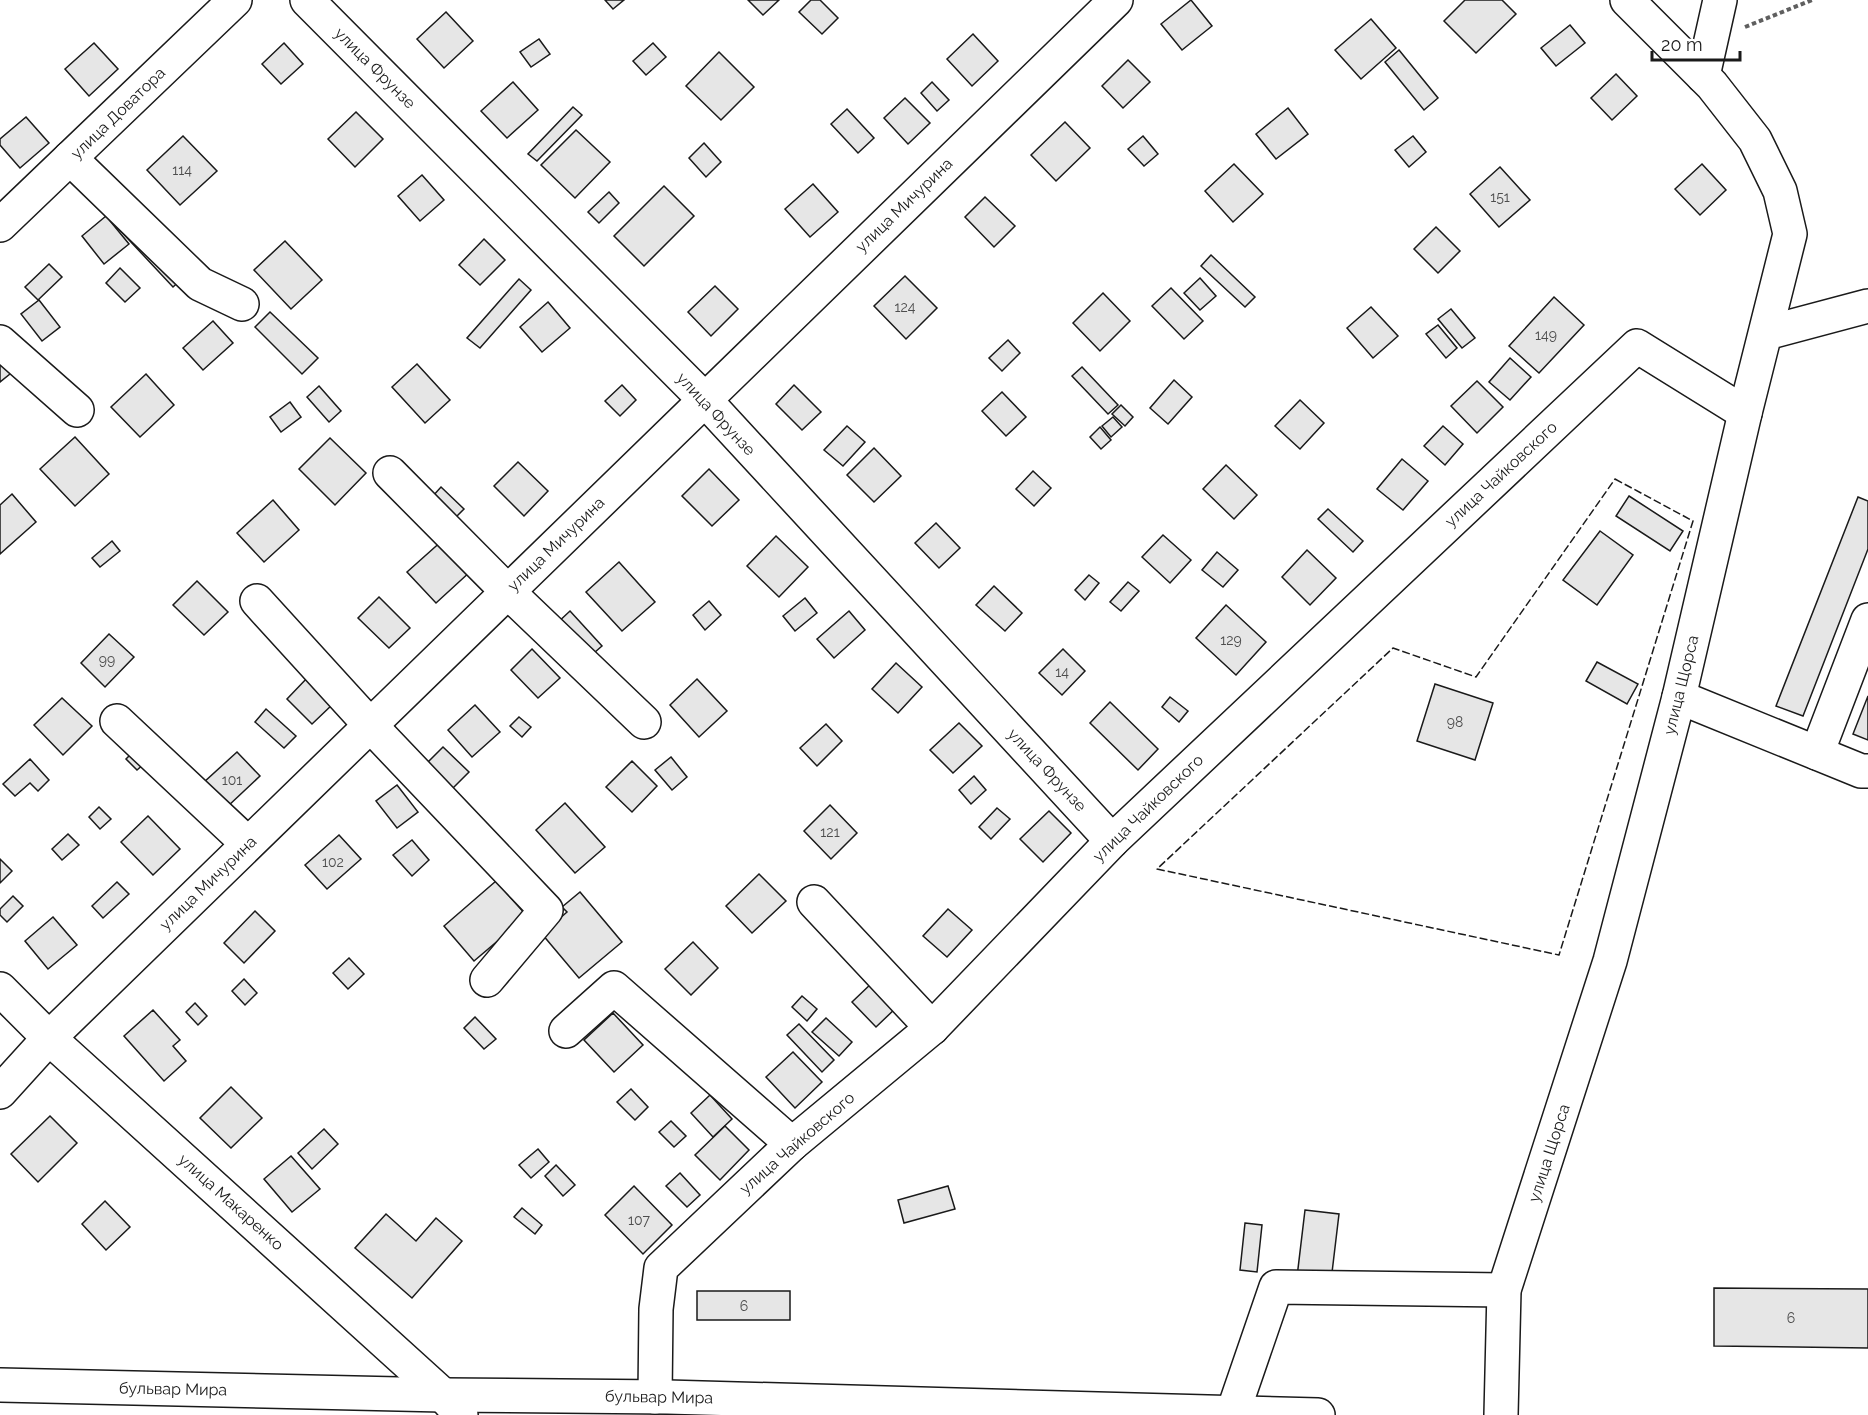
<svg xmlns="http://www.w3.org/2000/svg" width="1868" height="1415" viewBox="0 0 1868 1415" font-family="Raleway,sans-serif">
	<style>
		.building { fill: #e6e6e6; stroke: #1a1a1a; stroke-width: 1.5 }
		.lines { fill: none; stroke-linecap: round; stroke-linejoin: round }
		.minor-casing { stroke: #1a1a1a; stroke-width: 36 }
		.major-casing { stroke: #1a1a1a; stroke-width: 36 }
		.path { stroke: #5f5f5f; stroke-width: 4; stroke-dasharray: 4.5 3; stroke-linecap: butt }
		.minor { stroke: #fff; stroke-width: 33 }
		.major { stroke: #fff; stroke-width: 33 }
		.fence { stroke: #1a1a1a; stroke-width: 1.5; stroke-dasharray: 8 3; stroke-linecap: butt }
		.labels { text-anchor: middle; dominant-baseline: central; stroke-width: 4.5; stroke-linejoin: round; paint-order: stroke }
		.number-label { font-size: 14px; fill: #4d4d4d }
		.street-label { font-size: 16px; fill: #1a1a1a; stroke: #fff }
	</style>
	<rect width="100%" height="100%" fill="#fff"/>
	<g class="building">
		<polygon points="605,0 624,0 613,9"/>
		<polygon points="748,0 779,0 763,15"/>
		<polygon points="811,0 820,0 838,18 822,34 799,12"/>
		<polygon points="1191,0 1212,26 1182,50 1161,24"/>
		<polygon points="1465,0 1502,0 1516,14 1476,53 1444,21"/>
		<polygon points="446,12 473,41 444,68 417,39"/>
		<polygon points="1371,19 1396,48 1361,79 1335,50"/>
		<polygon points="1570,25 1585,43 1556,66 1541,48"/>
		<polygon points="973,34 998,61 972,86 947,59"/>
		<polygon points="539,39 550,54 531,67 520,52"/>
		<polygon points="94,43 118,69 89,96 65,69"/>
		<polygon points="284,43 303,64 281,84 262,64"/>
		<polygon points="653,43 666,57 646,75 633,61"/>
		<polygon points="1399,50 1438,98 1424,110 1385,62"/>
		<polygon points="719,52 754,87 721,120 686,86"/>
		<polygon points="1128,60 1150,82 1123,108 1102,86"/>
		<polygon points="1616,74 1637,96 1612,120 1591,98"/>
		<polygon points="513,82 538,110 507,138 481,111"/>
		<polygon points="932,82 949,100 937,111 921,93"/>
		<polygon points="905,98 930,123 908,144 884,118"/>
		<polygon points="573,107 582,115 537,161 528,154"/>
		<polygon points="1288,108 1308,134 1276,159 1256,134"/>
		<polygon points="847,109 874,138 858,153 831,124"/>
		<polygon points="356,112 383,139 355,167 328,139"/>
		<polygon points="26,117 49,143 20,168 0,145 0,139"/>
		<polygon points="1065,122 1090,148 1056,181 1031,155"/>
		<polygon points="576,130 610,162 575,198 541,165"/>
		<polygon points="183,136 217,171 180,205 147,170"/>
		<polygon points="1143,136 1158,154 1144,166 1128,149"/>
		<polygon points="1413,136 1426,152 1409,167 1395,150"/>
		<polygon points="704,143 721,162 706,177 689,158"/>
		<polygon points="1234,164 1263,194 1233,222 1205,191"/>
		<polygon points="1702,164 1726,190 1700,215 1675,189"/>
		<polygon points="1500,167 1530,200 1499,227 1470,194"/>
		<polygon points="422,175 444,200 420,221 398,196"/>
		<polygon points="813,184 838,212 810,237 785,209"/>
		<polygon points="664,186 694,216 644,266 614,236"/>
		<polygon points="609,192 619,203 599,223 588,212"/>
		<polygon points="985,197 1015,226 994,247 965,217"/>
		<polygon points="128,215 185,276 173,287 116,226"/>
		<polygon points="106,216 129,244 104,264 82,236"/>
		<polygon points="1436,227 1460,251 1438,273 1414,249"/>
		<polygon points="484,239 505,260 480,285 459,265"/>
		<polygon points="285,241 322,280 291,309 254,270"/>
		<polygon points="1211,255 1255,297 1245,307 1201,266"/>
		<polygon points="49,264 62,277 38,300 25,287"/>
		<polygon points="120,268 140,288 125,302 106,283"/>
		<polygon points="905,276 937,308 906,339 874,306"/>
		<polygon points="1200,278 1216,296 1200,310 1184,293"/>
		<polygon points="519,279 531,290 480,348 467,338"/>
		<polygon points="715,286 738,309 711,336 688,312"/>
		<polygon points="1171,288 1203,321 1184,339 1152,306"/>
		<polygon points="1103,293 1130,321 1100,351 1073,323"/>
		<polygon points="1554,297 1584,325 1539,373 1509,346"/>
		<polygon points="39,300 60,327 42,341 21,314"/>
		<polygon points="548,302 570,328 542,352 520,327"/>
		<polygon points="1371,307 1398,336 1373,358 1347,328"/>
		<polygon points="1451,309 1475,338 1462,348 1438,319"/>
		<polygon points="270,312 318,358 302,374 255,327"/>
		<polygon points="213,321 233,343 203,370 183,348"/>
		<polygon points="1438,325 1457,348 1446,358 1426,334"/>
		<polygon points="1008,340 1020,353 1002,371 989,358"/>
		<polygon points="0,352 15,370 0,382"/>
		<polygon points="1510,358 1531,377 1510,400 1489,382"/>
		<polygon points="417,364 450,400 425,423 392,387"/>
		<polygon points="1082,367 1118,405 1108,414 1072,376"/>
		<polygon points="146,374 174,405 140,437 111,407"/>
		<polygon points="1174,380 1192,397 1168,424 1150,408"/>
		<polygon points="1477,381 1503,407 1477,433 1451,406"/>
		<polygon points="622,385 636,400 620,416 605,401"/>
		<polygon points="794,385 821,412 802,430 776,404"/>
		<polygon points="319,386 341,411 329,422 307,397"/>
		<polygon points="1002,392 1026,417 1006,436 982,411"/>
		<polygon points="1300,400 1324,423 1300,449 1275,426"/>
		<polygon points="290,402 301,417 281,432 270,417"/>
		<polygon points="1121,405 1133,417 1125,426 1112,414"/>
		<polygon points="1113,417 1122,427 1111,437 1102,426"/>
		<polygon points="847,426 865,442 843,466 824,450"/>
		<polygon points="1443,426 1463,444 1445,465 1424,446"/>
		<polygon points="1100,427 1111,440 1101,449 1090,437"/>
		<polygon points="75,437 109,474 75,506 40,469"/>
		<polygon points="330,438 366,473 335,505 299,469"/>
		<polygon points="874,448 901,476 874,502 847,475"/>
		<polygon points="1402,459 1428,481 1403,510 1377,489"/>
		<polygon points="518,462 548,491 524,516 494,486"/>
		<polygon points="1226,465 1257,495 1234,519 1203,489"/>
		<polygon points="709,469 739,500 712,526 682,496"/>
		<polygon points="1033,471 1051,488 1034,506 1016,489"/>
		<polygon points="441,487 464,509 454,519 432,497"/>
		<polygon points="12,494 36,522 0,554 0,505"/>
		<polygon points="1629,496 1683,531 1670,551 1616,516"/>
		<polygon points="1858,497 1868,501 1868,549 1803,716 1776,706"/>
		<polygon points="273,500 299,530 264,562 237,533"/>
		<polygon points="1328,509 1363,541 1353,552 1318,519"/>
		<polygon points="936,523 960,548 939,568 915,543"/>
		<polygon points="1600,531 1633,555 1597,605 1563,580"/>
		<polygon points="1163,535 1191,560 1170,583 1142,557"/>
		<polygon points="776,536 808,567 779,597 747,566"/>
		<polygon points="444,539 472,570 436,603 407,572"/>
		<polygon points="112,541 120,551 100,567 92,558"/>
		<polygon points="1307,550 1336,578 1310,605 1282,577"/>
		<polygon points="1217,552 1238,570 1223,587 1202,570"/>
		<polygon points="619,562 655,602 622,631 586,592"/>
		<polygon points="1089,575 1099,583 1085,600 1075,590"/>
		<polygon points="197,581 228,612 204,635 173,605"/>
		<polygon points="1128,582 1139,591 1121,611 1110,602"/>
		<polygon points="994,586 1022,613 1005,631 976,605"/>
		<polygon points="379,597 410,628 389,648 358,618"/>
		<polygon points="805,598 817,613 795,631 783,616"/>
		<polygon points="709,601 721,615 705,630 693,615"/>
		<polygon points="1226,605 1266,642 1236,675 1196,638"/>
		<polygon points="570,611 602,646 587,659 555,625"/>
		<polygon points="849,611 865,630 834,658 817,639"/>
		<polygon points="109,634 134,657 105,687 81,663"/>
		<polygon points="532,649 560,678 538,698 511,670"/>
		<polygon points="1063,649 1085,671 1062,695 1039,673"/>
		<polygon points="1597,662 1638,684 1627,704 1586,681"/>
		<polygon points="896,663 922,687 898,713 872,689"/>
		<polygon points="308,677 334,703 312,724 287,699"/>
		<polygon points="697,679 727,711 699,737 670,705"/>
		<polygon points="1435,684 1493,703 1475,760 1417,741"/>
		<polygon points="1868,696 1868,740 1853,734"/>
		<polygon points="1170,697 1188,711 1179,722 1162,707"/>
		<polygon points="62,698 92,726 63,755 34,725"/>
		<polygon points="1110,702 1158,749 1138,770 1090,723"/>
		<polygon points="475,705 500,732 472,757 448,730"/>
		<polygon points="266,709 296,736 284,748 255,722"/>
		<polygon points="519,717 531,727 522,737 510,726"/>
		<polygon points="959,723 982,746 953,773 930,750"/>
		<polygon points="826,724 842,741 817,766 800,748"/>
		<polygon points="443,747 469,772 453,788 427,763"/>
		<polygon points="134,751 145,763 137,770 126,759"/>
		<polygon points="237,752 260,776 227,807 203,783"/>
		<polygon points="671,757 687,777 672,790 655,770"/>
		<polygon points="30,759 49,780 38,791 30,783 15,796 3,784"/>
		<polygon points="632,761 657,786 632,812 606,787"/>
		<polygon points="974,776 986,790 971,804 959,790"/>
		<polygon points="397,785 418,812 397,828 376,801"/>
		<polygon points="565,803 605,847 575,873 536,830"/>
		<polygon points="830,805 857,833 831,859 804,831"/>
		<polygon points="99,807 111,819 100,829 89,817"/>
		<polygon points="997,808 1010,819 991,839 979,827"/>
		<polygon points="1049,811 1071,833 1043,862 1020,839"/>
		<polygon points="148,816 180,849 153,875 121,842"/>
		<polygon points="68,834 79,845 62,860 52,849"/>
		<polygon points="339,835 361,859 327,889 305,865"/>
		<polygon points="412,840 429,860 412,876 393,855"/>
		<polygon points="0,859 12,871 0,883"/>
		<polygon points="759,874 786,901 752,933 726,906"/>
		<polygon points="496,881 527,916 474,961 444,926"/>
		<polygon points="117,882 129,894 103,918 92,906"/>
		<polygon points="580,892 622,942 579,978 542,934 567,912 562,907"/>
		<polygon points="13,896 23,906 7,922 0,915 0,909"/>
		<polygon points="948,909 972,930 947,957 923,936"/>
		<polygon points="255,911 275,931 244,963 224,943"/>
		<polygon points="53,917 77,945 48,969 25,941"/>
		<polygon points="693,942 718,968 691,995 665,969"/>
		<polygon points="349,958 364,974 348,989 333,973"/>
		<polygon points="244,979 257,993 245,1005 232,991"/>
		<polygon points="874,981 898,1006 876,1027 852,1002"/>
		<polygon points="802,996 817,1009 807,1021 792,1007"/>
		<polygon points="195,1003 207,1016 198,1025 186,1012"/>
		<polygon points="153,1010 180,1040 173,1046 186,1061 164,1081 124,1036"/>
		<polygon points="613,1013 643,1045 614,1072 584,1040"/>
		<polygon points="475,1017 496,1039 484,1049 464,1028"/>
		<polygon points="826,1018 852,1042 839,1056 812,1032"/>
		<polygon points="799,1024 834,1060 822,1072 787,1035"/>
		<polygon points="793,1052 822,1082 795,1108 766,1077"/>
		<polygon points="231,1087 262,1118 231,1148 200,1118"/>
		<polygon points="631,1089 648,1107 635,1120 617,1102"/>
		<polygon points="710,1095 732,1119 713,1137 691,1113"/>
		<polygon points="50,1116 77,1143 38,1182 11,1154"/>
		<polygon points="671,1121 686,1136 674,1147 659,1132"/>
		<polygon points="725,1126 749,1150 720,1180 695,1155"/>
		<polygon points="324,1129 338,1144 312,1169 298,1153"/>
		<polygon points="538,1149 549,1162 531,1178 519,1165"/>
		<polygon points="291,1156 320,1189 292,1212 264,1179"/>
		<polygon points="556,1165 575,1185 563,1196 545,1176"/>
		<polygon points="680,1173 700,1195 687,1207 666,1186"/>
		<polygon points="634,1186 672,1225 643,1254 605,1215"/>
		<polygon points="948,1186 955,1209 904,1223 898,1200"/>
		<polygon points="105,1201 130,1227 106,1250 82,1224"/>
		<polygon points="522,1208 542,1225 535,1234 514,1217"/>
		<polygon points="1305,1210 1339,1214 1331,1281 1297,1277"/>
		<polygon points="386,1214 416,1241 436,1218 462,1241 412,1298 355,1248"/>
		<polygon points="1245,1223 1262,1225 1257,1272 1240,1270"/>
		<polygon points="1714,1288 1868,1289 1868,1348 1714,1346"/>
		<rect x="697" y="1291" width="93" height="29"/>
	</g>
	<g class="lines">
		<defs>
			<g id="minor">
				<polyline points="307,0 704,399 1112,841"/>
				<polyline points="1703,76 1720,0"/>
				<polyline points="70,158 200,284 242,304"/>
				<polyline points="0,225 235,0"/>
				<polyline points="1766,333 1868,306"/>
				<polyline points="0,342 77,410"/>
				<polyline points="390,473 507,591 644,722"/>
				<polyline points="257,601 370,725 546,910 487,980"/>
				<polyline points="1679,697 1861,771 1868,771"/>
				<polyline points="117,721 248,844"/>
				<polyline points="1817,753 1868,620"/>
				<polyline points="814,902 932,1028"/>
				<polyline points="0,989 49,1038 443,1395 461,1415"/>
				<polyline points="566,1031 614,988 792,1144"/>
				<polyline points="0,1092 49,1038 1116,0"/>
				<polyline points="655,1397 656,1309 661,1268 792,1144 932,1028 1112,841 1637,346 1745,413"/>
				<polyline points="1233,1412 1276,1287 1504,1290"/>
				<polyline points="1501,1415 1504,1290 1610,961 1679,697 1745,413 1790,234 1780,191 1755,140 1712,85 1627,0"/>
			</g>
			<polyline id="major" points="0,1385 443,1395 667,1397 1318,1415"/>
		</defs>
		<use href="#minor" class="minor-casing"/>
		<use href="#major" class="major-casing"/>
		<polyline class="path" points="1745,27 1812,0"/>
		<use href="#minor" class="minor"/>
		<use href="#major" class="major"/>
		<polygon class="fence" points="1615,479 1693,521 1559,955 1157,869 1393,648 1476,677"/>
	</g>
	<g class="labels">
		<g class="number-label">
			<text x="182" y="170">114</text>
			<text x="1500" y="197">151</text>
			<text x="905" y="307">124</text>
			<text x="1546" y="335">149</text>
			<text x="1231" y="640">129</text>
			<text x="107" y="660">99</text>
			<text x="1062" y="672">14</text>
			<text x="1455" y="722">98</text>
			<text x="232" y="780">101</text>
			<text x="830" y="832">121</text>
			<text x="333" y="862">102</text>
			<text x="639" y="1220">107</text>
			<text x="744" y="1306">6</text>
			<text x="1791" y="1318">6</text>
		</g>
		<g class="street-label">
			<text transform="translate(375 68) rotate(45)">улица Фрунзе</text>
			<text transform="translate(118 113) rotate(-44)">улица Доватора</text>
			<text transform="translate(904 205) rotate(-44)">улица Мичурина</text>
			<text transform="translate(716 414) rotate(47)">улица Фрунзе</text>
			<text transform="translate(1501 474) rotate(-43)">улица Чайковского</text>
			<text transform="translate(556 544) rotate(-44)">улица Мичурина</text>
			<text transform="translate(1681 685) rotate(-76)">улица Щорса</text>
			<text transform="translate(1047 770) rotate(47)">улица Фрунзе</text>
			<text transform="translate(1148 808) rotate(-44)">улица Чайковского</text>
			<text transform="translate(208 883) rotate(-44)">улица Мичурина</text>
			<text transform="translate(797 1143) rotate(-41)">улица Чайковского</text>
			<text transform="translate(1549 1153) rotate(-72)">улица Щорса</text>
			<text transform="translate(231 1202) rotate(42)">улица Макаренко</text>
			<text transform="translate(173 1389) rotate(1)">бульвар Мира</text>
			<text transform="translate(659 1397) rotate(1)">бульвар Мира</text>
		</g>
	</g>
	<path d="M1652 51v9h88v-9" fill="none" stroke="#1a1a1a" stroke-width="3"/>
	<text x="1661" y="51" font-size="18" fill="#1a1a1a" stroke="#ffffff" stroke-width="4.5" paint-order="stroke">20 m</text>
</svg>
